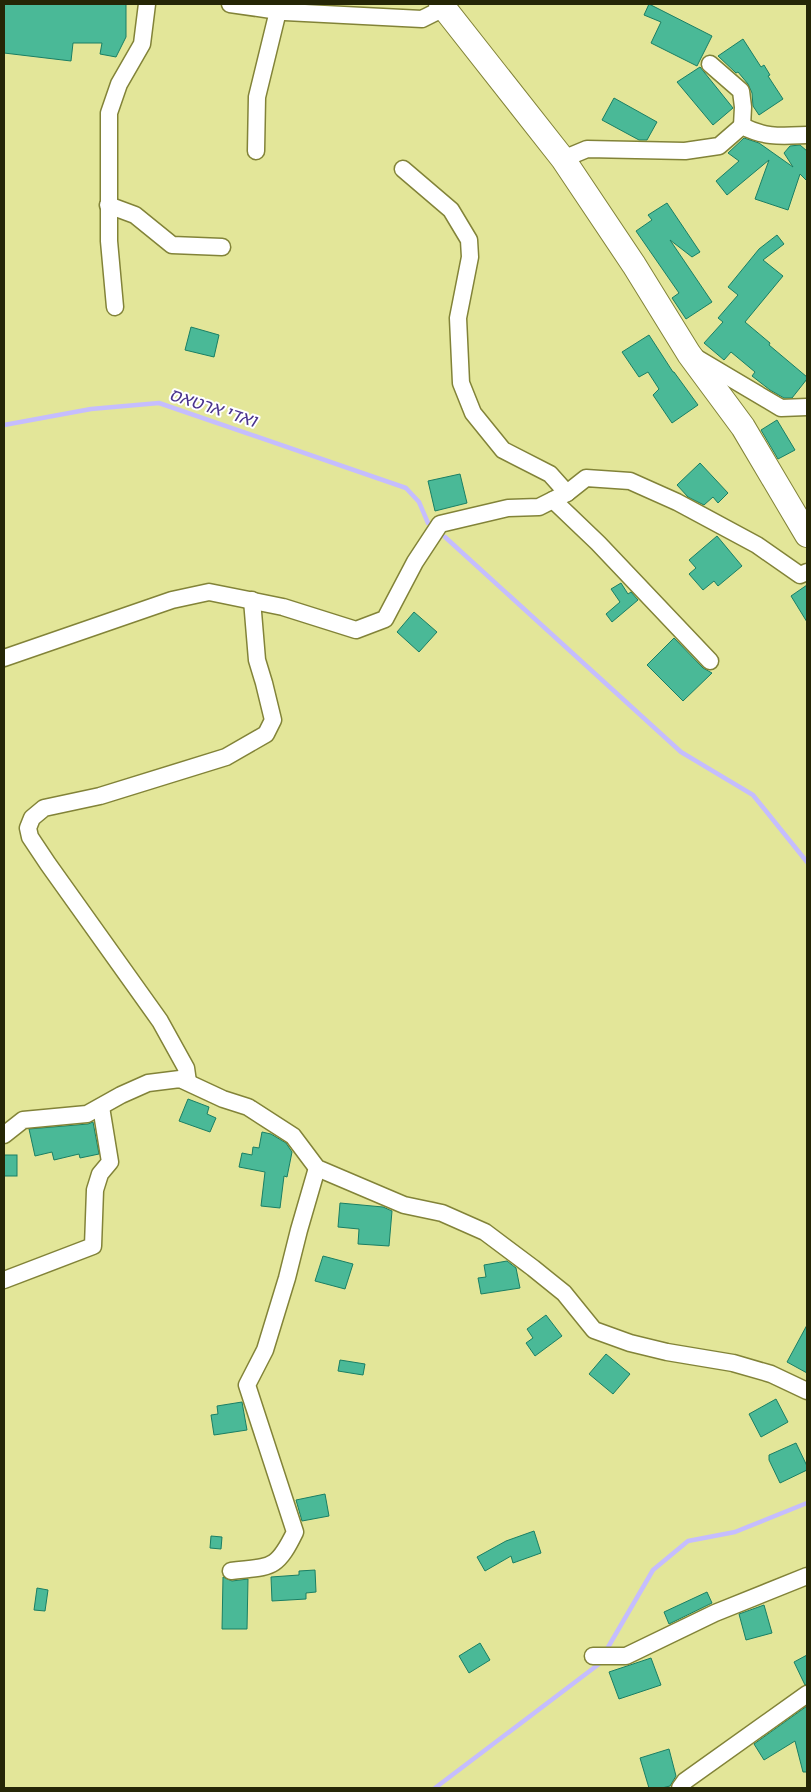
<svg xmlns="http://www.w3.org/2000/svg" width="811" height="1792" viewBox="0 0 811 1792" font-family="'Archivo Narrow','Noto Sans Hebrew',sans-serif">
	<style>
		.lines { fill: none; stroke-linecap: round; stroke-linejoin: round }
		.stream { stroke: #c5bdfe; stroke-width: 4.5 }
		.building { fill: #4ab997; stroke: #1a7f64 }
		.street-casing { stroke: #828338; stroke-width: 19 }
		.secondary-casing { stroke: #828338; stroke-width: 26 }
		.street { stroke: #fff; stroke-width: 16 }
		.secondary { stroke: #fff; stroke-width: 24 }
		.labels { text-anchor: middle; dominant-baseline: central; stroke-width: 4; stroke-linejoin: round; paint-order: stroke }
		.water-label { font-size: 18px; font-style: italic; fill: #49328d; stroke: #fff }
	</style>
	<rect width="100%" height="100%" fill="#e3e699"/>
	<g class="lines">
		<g class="stream">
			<polyline points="4,425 91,409 159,403 406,488 419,502 428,523"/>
			<polyline points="445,537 681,752 753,795 807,862"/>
			<polyline points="607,1649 653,1570 688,1541 735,1532 807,1503"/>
			<polyline points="435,1788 599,1664"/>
		</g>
	</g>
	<g class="building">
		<polygon points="4,4 126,4 126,37 116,57 100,54 102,43 73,43 71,61 4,53"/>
		<polygon points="649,4 712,36 697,66 651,43 661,22 644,15"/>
		<polygon points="743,39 761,67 764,65 770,75 768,76 783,99 759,115 753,106 752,93 748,84 738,72 736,73 718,56"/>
		<polygon points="700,67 733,108 713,125 677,82"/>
		<polygon points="614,98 657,122 647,140 639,140 602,120"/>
		<polygon points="744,138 759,143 793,167 784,153 790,146 800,145 807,151 807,181 800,174 788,210 755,199 769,160 727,195 716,181 739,161 728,153"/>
		<polygon points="667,203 700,252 692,257 670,240 712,302 686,319 672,298 679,293 636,231 652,220 648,215"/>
		<polygon points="777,235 784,244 763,260 783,276 745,322 770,343 769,345 807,377 807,379 792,398 784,398 770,390 752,376 755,372 731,352 724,360 704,343 723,322 718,318 738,295 728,287 759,249"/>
		<polygon points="191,327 219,335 214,357 185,350"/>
		<polygon points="649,335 673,372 674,372 698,405 672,423 653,395 659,389 648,372 639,377 622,352"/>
		<polygon points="777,420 795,450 778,459 761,430"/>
		<polygon points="700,463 728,493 718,503 713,497 704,505 688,497 677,485"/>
		<polygon points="460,474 467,503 435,511 428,481"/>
		<polygon points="717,536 742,566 718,586 714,581 703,590 689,574 696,568 689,560"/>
		<polygon points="621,583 628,594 631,592 638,600 612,622 606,614 620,602 611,589"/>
		<polygon points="807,585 807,622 791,596"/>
		<polygon points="414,612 437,632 419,652 397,632"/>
		<polygon points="674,638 703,668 712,673 683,701 647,665"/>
		<polygon points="188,1099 209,1107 207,1114 216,1118 210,1132 179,1121"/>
		<polygon points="93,1122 99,1154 80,1158 79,1154 54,1160 52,1152 35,1156 29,1129 88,1124"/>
		<polygon points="262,1132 271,1134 286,1143 292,1152 287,1177 284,1176 280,1208 261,1206 265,1172 239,1167 242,1153 252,1155 253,1147 259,1148"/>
		<rect x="4" y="1155" width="13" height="21"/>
		<polygon points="340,1203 383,1207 392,1211 389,1246 358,1244 359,1229 338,1227"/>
		<polygon points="323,1256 353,1264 345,1289 315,1281"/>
		<polygon points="507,1261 516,1268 520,1288 481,1294 478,1278 486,1277 484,1265"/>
		<polygon points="546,1315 562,1336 535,1356 526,1343 533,1338 527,1329"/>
		<polygon points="807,1325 807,1373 787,1362"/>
		<polygon points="606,1354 630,1374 613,1394 589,1374"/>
		<polygon points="340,1360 365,1364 363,1375 338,1371"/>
		<polygon points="776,1399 788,1422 761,1437 749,1414"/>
		<polygon points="242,1402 247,1430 214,1435 211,1415 218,1414 217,1406"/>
		<polygon points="796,1443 807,1466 807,1470 780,1483 769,1460 769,1455"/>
		<polygon points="325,1494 329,1516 302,1521 296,1500"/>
		<polygon points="534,1531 541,1553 513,1563 511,1556 485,1571 477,1557 506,1541"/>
		<polygon points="211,1536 222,1537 221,1549 210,1548"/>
		<polygon points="315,1570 316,1592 306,1593 306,1599 272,1601 271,1577 299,1575 299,1571"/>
		<polygon points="223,1577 232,1581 248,1579 247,1629 222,1629"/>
		<polygon points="37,1588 48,1590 45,1611 34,1610"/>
		<polygon points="707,1592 712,1603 669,1624 664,1612"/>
		<polygon points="764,1605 772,1633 746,1640 739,1614"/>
		<polygon points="480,1643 490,1660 469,1673 459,1656"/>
		<polygon points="807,1655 807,1684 805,1685 794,1662"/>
		<polygon points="651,1658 661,1685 619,1699 609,1672"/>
		<polygon points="807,1706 807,1772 803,1772 795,1741 764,1760 754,1744"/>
		<polygon points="669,1749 676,1776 670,1786 662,1788 649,1788 640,1758"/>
	</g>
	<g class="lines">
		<defs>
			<g id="street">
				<polyline points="230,4 285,12 422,19 444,8"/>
				<polyline points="710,64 741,91 743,107 742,126"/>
				<polyline points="256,151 257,97 278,11"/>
				<path d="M 563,159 L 587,149 L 685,151 L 719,146 L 742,126 C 766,138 781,136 807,135"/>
				<polyline points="403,169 451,210 469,240 470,257 458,318 461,383 473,413 503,450 550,474 567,493"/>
				<polyline points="108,205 135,215 172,245 222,247"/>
				<polyline points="115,307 109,241 109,113 119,84 142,44 147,4"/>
				<polyline points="695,357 781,408 807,407"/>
				<polyline points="553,500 598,543 710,661"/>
				<polyline points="4,658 172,600 209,592 283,607 356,630 385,619 415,562 440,524 508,508 539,507 567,493 586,478 630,481 677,502 757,545 800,575 807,572"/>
				<polyline points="188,1082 186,1068 160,1021 48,864 30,837 28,828 32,818 44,808 100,796 226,757 266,734 273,720 264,683 257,660 252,600"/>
				<polyline points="4,1135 23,1120 87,1114 121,1095 148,1083 180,1079 223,1099 248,1107 293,1136 317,1168 404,1205 442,1213 485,1232 533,1268 564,1293 594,1330 630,1343 667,1352 733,1363 771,1374 807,1391"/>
				<polyline points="4,1280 93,1246 95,1190 100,1174 110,1162 101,1107"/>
				<path d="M 231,1571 C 271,1566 276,1571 295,1532 L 247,1385 L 265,1350 L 287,1278 L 299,1230 L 317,1168"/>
				<polyline points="593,1656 626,1656 715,1613 807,1576"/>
				<polyline points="680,1788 685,1781 807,1694"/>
			</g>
			<polyline id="secondary" points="441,4 563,159 634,265 689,354 743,427 807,535"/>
		</defs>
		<use href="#street" class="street-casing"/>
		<use href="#secondary" class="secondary-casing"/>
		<use href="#street" class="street"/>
		<use href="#secondary" class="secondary"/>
	</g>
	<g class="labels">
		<g class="water-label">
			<text transform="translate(213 407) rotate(18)">ואדי ארטאס</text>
		</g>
	</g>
	<rect width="811" height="1792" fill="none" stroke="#252606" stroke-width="10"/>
</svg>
